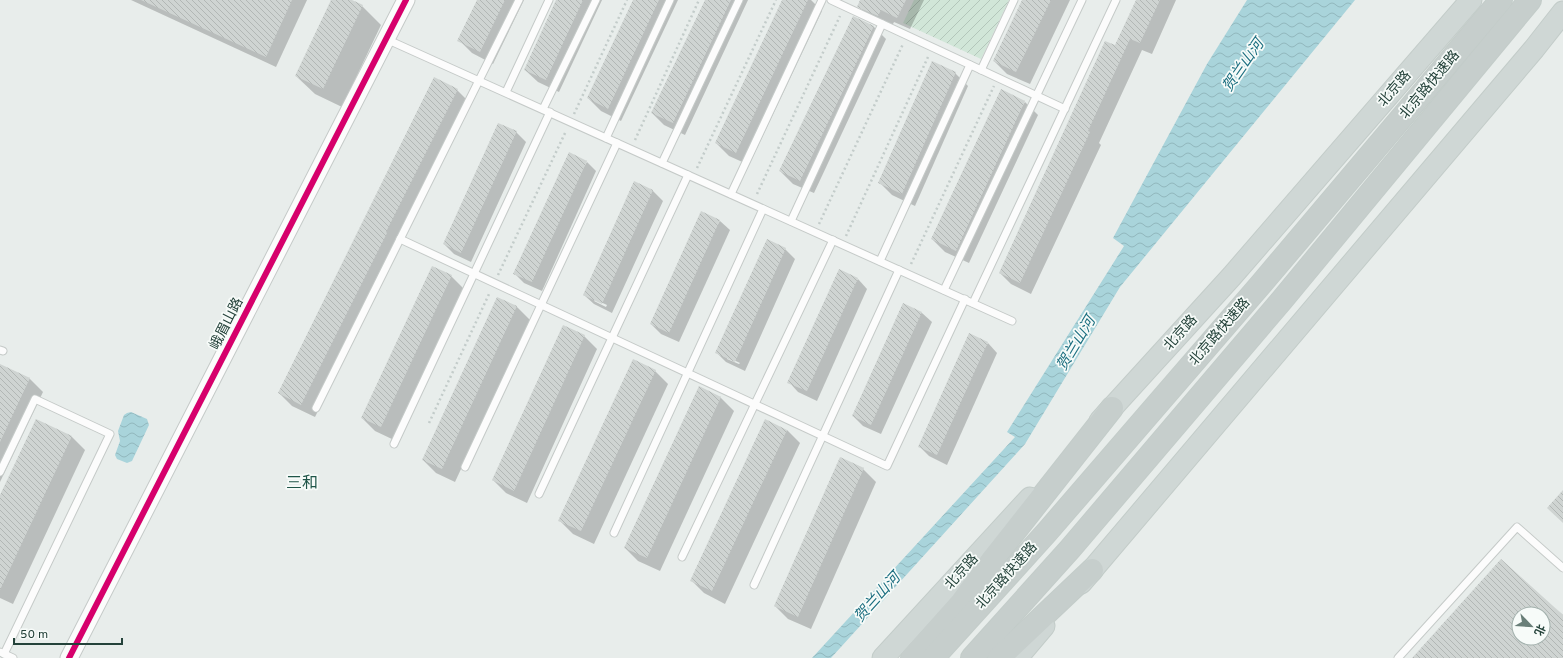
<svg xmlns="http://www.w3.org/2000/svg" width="1563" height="658" viewBox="0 0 1563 658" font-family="Overpass,'Noto Sans SC',sans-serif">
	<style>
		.garden { fill: url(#garden-furrows) }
		.water { fill: url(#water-waves) }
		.shadow { fill: #0003; fill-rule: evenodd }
		.building { fill: url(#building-back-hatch); fill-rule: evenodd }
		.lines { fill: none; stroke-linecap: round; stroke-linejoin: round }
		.service-casing { stroke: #c5cac8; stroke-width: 9 }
		.tertiary-casing { stroke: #c5cac8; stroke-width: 19 }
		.primary-casing { stroke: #c3ccc9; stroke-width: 23 }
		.trunk-casing { stroke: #c3ccc9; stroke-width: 24 }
		.path { stroke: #c3ccca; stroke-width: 2.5; stroke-dasharray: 2 3; stroke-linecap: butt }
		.service { stroke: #fcfcfc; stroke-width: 7 }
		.tertiary { stroke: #fcfcfc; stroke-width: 17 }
		.primary { stroke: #cfd7d5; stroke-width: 21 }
		.trunk { stroke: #c6cecc; stroke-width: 22 }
		.cycleway-casing { stroke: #f7fbf9; stroke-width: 8 }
		.cycleway { stroke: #d6006c; stroke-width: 6 }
		.labels { text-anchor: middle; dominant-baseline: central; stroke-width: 3.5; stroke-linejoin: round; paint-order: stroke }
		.street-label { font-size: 14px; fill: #24423a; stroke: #f7fbf9 }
		.water-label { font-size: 15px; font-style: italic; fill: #1c6f80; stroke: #f7fbf9 }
		.quarter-label { font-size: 16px; fill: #1f5548; stroke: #f7fbf9 }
	</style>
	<defs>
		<pattern id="garden-furrows" width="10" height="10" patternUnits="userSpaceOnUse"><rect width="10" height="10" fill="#d1e6d8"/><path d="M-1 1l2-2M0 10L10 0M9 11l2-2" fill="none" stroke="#b3c6ba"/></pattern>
		<pattern id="water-waves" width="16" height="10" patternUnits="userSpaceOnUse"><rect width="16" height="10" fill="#a9d4db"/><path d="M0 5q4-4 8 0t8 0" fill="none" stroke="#91b7bd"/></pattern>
		<pattern id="building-back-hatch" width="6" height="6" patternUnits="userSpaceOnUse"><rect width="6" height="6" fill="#cfd4d2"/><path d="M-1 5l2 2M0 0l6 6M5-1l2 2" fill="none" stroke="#b2b7b5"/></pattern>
	</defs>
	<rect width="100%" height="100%" fill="#e8edeb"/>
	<polygon class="garden" points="914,0 1009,0 981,59 903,23"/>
	<g class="water">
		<polygon points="1247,0 1355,0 1120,287 1025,444 831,658 812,658 1015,437 1007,432 1124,246 1113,238 1207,64"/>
		<polygon points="131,412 147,419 149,425 132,461 127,463 117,459 115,455 120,441 118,431 124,415 127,413"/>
	</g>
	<g class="shadow">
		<polygon points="131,0 307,0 276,67"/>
		<polygon points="332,0 349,0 362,6 381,25 342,107 315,94 296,76"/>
		<polygon points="478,0 524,0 493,64 472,53 459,40"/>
		<polygon points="557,0 602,0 559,92 538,82 525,70"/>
		<polygon points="634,0 678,0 621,121 601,111 588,98"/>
		<polygon points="707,0 748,0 685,135 664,125 652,113"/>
		<polygon points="784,0 811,0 822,11 749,165 729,156 716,143"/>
		<polygon points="861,0 924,0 910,29 894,22 891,28 871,19 858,6"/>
		<polygon points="1023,0 1070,0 1030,84 1007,74 994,61"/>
		<polygon points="1137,0 1176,0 1152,54 1142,50 1099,143 1101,145 1031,294 1011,284 1000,273 1115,47"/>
		<polygon points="873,26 886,39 814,193 793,184 780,171"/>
		<polygon points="955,73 968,86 915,206 892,195 879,182"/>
		<polygon points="457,90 470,103 315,417 292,406 279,393"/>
		<polygon points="1025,102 1038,115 969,263 945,252 932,239"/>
		<polygon points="516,132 526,142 471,262 454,254 444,244"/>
		<polygon points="587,162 596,171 542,291 524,283 514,273"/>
		<path d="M 634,183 L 653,191 L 663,201 L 612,313 L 594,304 L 584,295 ZM 594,299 L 607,305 L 606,307 L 594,301 Z"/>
		<polygon points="720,221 730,230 679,342 661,334 651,324"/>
		<path d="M 785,249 L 795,259 L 745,371 L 726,362 L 716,352 ZM 727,357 L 740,363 L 739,364 L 727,359 Z"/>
		<polygon points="451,276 464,289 394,440 375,431 362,418"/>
		<polygon points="858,279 867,289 817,401 798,392 789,382"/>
		<polygon points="498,298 517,307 530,320 455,482 436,473 423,460"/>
		<polygon points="903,304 922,313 932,322 881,434 863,426 853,416"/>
		<polygon points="563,327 584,336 597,349 527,503 506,493 493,480"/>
		<polygon points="988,343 997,353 947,465 929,456 919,446"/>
		<polygon points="0,365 30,379 43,392 0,482"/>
		<polygon points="655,371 668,384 594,544 573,534 560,521"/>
		<polygon points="699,388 721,398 734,411 660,571 638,561 625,548"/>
		<polygon points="36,420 72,437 85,450 13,604 0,598 0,497"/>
		<polygon points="787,430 800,443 725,604 704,593 691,580"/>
		<polygon points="863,469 876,482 811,629 788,619 775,606"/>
	</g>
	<g class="building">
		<polygon points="141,0 292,0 266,57"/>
		<polygon points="331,0 352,0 363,5 323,89 295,76"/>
		<polygon points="477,0 505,0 480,52 457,41"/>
		<polygon points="556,0 583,0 546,80 524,70"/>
		<polygon points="633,0 659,0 608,109 587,98"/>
		<polygon points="705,0 731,0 673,123 651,113"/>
		<polygon points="782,0 808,0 736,153 715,143"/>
		<polygon points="860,0 906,0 897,18 881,10 878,16 857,7"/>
		<polygon points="1022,0 1051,0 1016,72 993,61"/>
		<polygon points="1136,0 1160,0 1140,43 1130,39 1088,131 1090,132 1020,283 999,273 1105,41 1115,45"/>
		<polygon points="853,16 874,26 800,181 779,171"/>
		<polygon points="932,61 956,72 902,194 878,183"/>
		<polygon points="434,77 458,89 386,232 387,233 301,405 278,393"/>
		<polygon points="1001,89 1025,101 956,251 931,239"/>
		<polygon points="498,123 517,131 461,253 443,244"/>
		<polygon points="569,152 587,161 532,282 513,274"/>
		<polygon points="634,181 653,190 602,304 583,295"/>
		<polygon points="701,211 720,220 669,333 650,324"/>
		<polygon points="767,239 786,248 735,362 715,353"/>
		<polygon points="432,266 452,275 381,427 361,418"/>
		<polygon points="839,269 858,278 807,391 787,383"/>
		<polygon points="497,297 517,306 442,469 422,460"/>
		<polygon points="903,303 922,312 871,425 852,416"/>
		<polygon points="563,325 585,335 514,491 492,480"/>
		<polygon points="969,333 988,342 937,455 918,447"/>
		<polygon points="633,359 656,370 581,531 558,521"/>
		<polygon points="0,364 30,378 0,442"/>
		<polygon points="699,386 721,397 647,558 624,548"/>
		<polygon points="36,419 72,436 0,590 0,495"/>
		<polygon points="765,419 787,430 712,591 690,581"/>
		<polygon points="840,457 864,468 798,617 774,606"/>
		<polygon points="1563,490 1563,523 1547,508"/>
		<path d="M 1501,559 L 1563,615 L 1563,658 L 1412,658 ZM 1519,614 L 1543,614 L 1543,638 L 1519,638 Z"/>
	</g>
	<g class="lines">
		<defs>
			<g id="service">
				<polyline points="831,0 1065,109"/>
				<polyline points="386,39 1012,321"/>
				<polyline points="981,70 1014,0"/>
				<polyline points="506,92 549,0"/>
				<polyline points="543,109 596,0"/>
				<polyline points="606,138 670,0"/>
				<polyline points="662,163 739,0"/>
				<polyline points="731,194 822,0"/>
				<polyline points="791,221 882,24"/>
				<polyline points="400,239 887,466 965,299"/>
				<polyline points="880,261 970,65"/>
				<polyline points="944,290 1082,0"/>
				<polyline points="973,303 1116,0"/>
				<polyline points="0,350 3,351"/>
				<polyline points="316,408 519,0"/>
				<polyline points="394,444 550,112"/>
				<polyline points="465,467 617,143"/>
				<polyline points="0,472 35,399 110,434 4,654"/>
				<polyline points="539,494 688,175"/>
				<polyline points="614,533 763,209"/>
				<polyline points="682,557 833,240"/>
				<polyline points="754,585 899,270"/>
				<polyline points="0,652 13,658"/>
				<polyline points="1398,658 1517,527 1563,568"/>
			</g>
			<polyline id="tertiary" points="69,658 406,0"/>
			<g id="primary">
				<polyline points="1100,421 1232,276 1471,0"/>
				<polyline points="1081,583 1534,49 1563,12"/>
				<polyline points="883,658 1030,498"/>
				<polyline points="1017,658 1044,626"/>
			</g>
			<g id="trunk">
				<polyline points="912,658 962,602 993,559 1112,408"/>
				<polyline points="933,658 1047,532 1262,283 1501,0"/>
				<polyline points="972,658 1070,549 1282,300 1530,0"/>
				<polyline points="999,658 1092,570"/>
			</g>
		</defs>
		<use href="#service" class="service-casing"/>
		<use href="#tertiary" class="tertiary-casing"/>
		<use href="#primary" class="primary-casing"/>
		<use href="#trunk" class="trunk-casing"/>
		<g class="path">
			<polyline points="574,114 627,0"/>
			<polyline points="635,140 699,0"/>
			<polyline points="697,168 776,0"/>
			<polyline points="757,194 840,16"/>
			<polyline points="819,224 903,44"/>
			<polyline points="846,236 928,57"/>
			<polyline points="911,264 994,86"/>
			<polyline points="498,275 566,131"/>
			<polyline points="429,423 490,292"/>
		</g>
		<use href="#service" class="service"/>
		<use href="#tertiary" class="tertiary"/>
		<use href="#primary" class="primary"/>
		<use href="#trunk" class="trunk"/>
		<defs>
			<polyline id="cycleway" points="69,658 406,0"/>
		</defs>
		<use href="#cycleway" class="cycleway-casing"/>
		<use href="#cycleway" class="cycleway"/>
	</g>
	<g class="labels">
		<g class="street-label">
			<text transform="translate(1430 85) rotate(-50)">北京路快速路</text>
			<text transform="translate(1395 89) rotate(-49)">北京路</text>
			<text transform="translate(227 324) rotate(-63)">峨眉山路</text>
			<text transform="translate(1220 332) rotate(-49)">北京路快速路</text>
			<text transform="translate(1181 333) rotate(-48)">北京路</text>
			<text transform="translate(962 572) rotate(-48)">北京路</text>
			<text transform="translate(1007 576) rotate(-48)">北京路快速路</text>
		</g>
		<g class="water-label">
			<text transform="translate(1244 66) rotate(-55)">贺兰山河</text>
			<text transform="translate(1077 344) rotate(-59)">贺兰山河</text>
			<text transform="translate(878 598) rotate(-48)">贺兰山河</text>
		</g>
		<g class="quarter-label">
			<text x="302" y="484">三和</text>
		</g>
	</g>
	<g transform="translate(1531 626) rotate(115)"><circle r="19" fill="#f7fbf9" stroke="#a3b1ad"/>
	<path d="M0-3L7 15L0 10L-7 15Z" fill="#697e78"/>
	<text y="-6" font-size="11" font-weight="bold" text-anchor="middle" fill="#24423a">北</text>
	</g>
	<path d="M14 638v6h108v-6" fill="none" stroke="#24423a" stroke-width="2"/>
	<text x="20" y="638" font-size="12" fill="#24423a" stroke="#f7fbf9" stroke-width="3" paint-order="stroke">50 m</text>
</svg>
